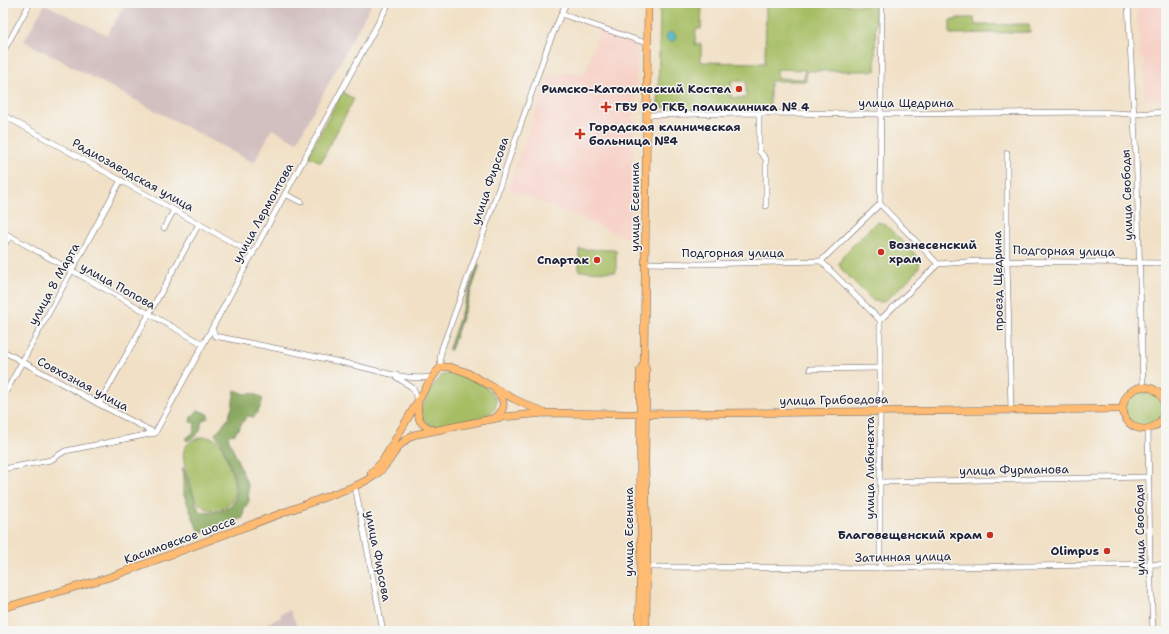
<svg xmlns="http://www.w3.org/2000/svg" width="1169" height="634" viewBox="0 0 1169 634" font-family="'Shantell Sans',sans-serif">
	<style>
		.built { fill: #f7d1c7 }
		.industrial { fill: #d2bfc0 }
		.green { fill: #a6bd63; stroke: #64704f; fill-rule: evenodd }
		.forest { fill: #84a459; stroke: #53634a }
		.water { fill: #52becd; stroke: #3a7084 }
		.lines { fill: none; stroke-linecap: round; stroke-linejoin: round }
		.minor-casing { stroke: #6a646b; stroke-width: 6 }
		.major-casing { stroke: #6a646b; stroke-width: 8 }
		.minor { stroke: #fff; stroke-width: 5 }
		.major { stroke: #febb71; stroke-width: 7 }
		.poi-dot { fill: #c8321e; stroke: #f6f6f2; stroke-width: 1.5 }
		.labels { text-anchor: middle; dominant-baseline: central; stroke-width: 3; stroke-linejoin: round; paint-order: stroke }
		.poi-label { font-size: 12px; font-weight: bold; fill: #22223b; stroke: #f6f6f2; text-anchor: end }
		.street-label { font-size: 12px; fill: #22223b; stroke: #f6f6f2 }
	</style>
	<rect width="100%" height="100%" fill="#f6f6f2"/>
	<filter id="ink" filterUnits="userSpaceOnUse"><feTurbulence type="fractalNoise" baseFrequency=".025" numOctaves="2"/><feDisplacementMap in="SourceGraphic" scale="8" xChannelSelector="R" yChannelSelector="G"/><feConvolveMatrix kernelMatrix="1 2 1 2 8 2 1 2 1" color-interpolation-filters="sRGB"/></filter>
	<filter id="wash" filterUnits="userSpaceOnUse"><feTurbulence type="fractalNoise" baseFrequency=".012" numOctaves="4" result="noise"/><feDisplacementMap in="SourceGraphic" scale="16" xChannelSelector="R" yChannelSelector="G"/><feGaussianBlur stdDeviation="0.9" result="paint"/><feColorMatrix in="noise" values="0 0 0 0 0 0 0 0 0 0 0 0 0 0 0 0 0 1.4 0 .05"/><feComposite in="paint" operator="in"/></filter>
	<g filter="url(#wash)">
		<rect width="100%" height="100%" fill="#f1e0c5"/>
		<g class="built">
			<polygon points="1137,3 1166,3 1166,100 1144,100 1144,59 1140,59 1139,23 1137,23"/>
			<polygon points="600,29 638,43 629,239 508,188 548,75 556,76 563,73 584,75"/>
		</g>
		<g class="industrial">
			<polygon points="126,3 372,3 297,142 272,129 254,163 24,41 45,4 107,35"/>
			<polygon points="290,610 299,631 271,631 268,623 281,617 280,614"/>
		</g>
		<g class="green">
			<path d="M 660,3 L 790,3 L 790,4 L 876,5 L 875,71 L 806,71 L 806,81 L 770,81 L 770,109 L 693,109 L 658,107 ZM 702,4 L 766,6 L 765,63 L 701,62 L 701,44 L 695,44 L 696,29 L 701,29 ZM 777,69 L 805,70 L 804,79 L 777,78 ZM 731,81 L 746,81 L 746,98 L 731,98 Z"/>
			<polygon points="957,18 974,18 975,25 1029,24 1030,32 950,34 950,20 957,20"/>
			<polygon points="342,92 354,99 321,162 308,156"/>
			<path d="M 878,222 L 885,224 L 918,257 C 919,261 920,263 919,267 C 915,276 893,293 885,301 L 881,302 L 873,301 L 842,270 L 839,264 L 844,254 L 874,224 Z"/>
			<polygon points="579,249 616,250 616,272 579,271"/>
			<path d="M 453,372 C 468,374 490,386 497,401 C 496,404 495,408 494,410 C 485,421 451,424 437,427 C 432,426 430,425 426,422 C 415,414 424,403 428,394 C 432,388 435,381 441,376 C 445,374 448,373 453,372 Z"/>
			<circle cx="1144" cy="408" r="19"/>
			<path d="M 203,437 C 210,437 215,438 220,443 C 224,448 235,482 235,489 C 236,505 214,515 202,506 C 194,501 192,490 190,482 C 183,461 175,443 203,437 Z"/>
			<polygon points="1145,630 1145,631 952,631"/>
		</g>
		<g class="forest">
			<polygon points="478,264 480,265 451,350 449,350 449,348"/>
			<path d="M 235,390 L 246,394 C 253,392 257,395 263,399 L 259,410 L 254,417 L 247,416 L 234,435 L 231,434 L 228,437 L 248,486 L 249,501 L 244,509 L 243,518 L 201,533 L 196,526 L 183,492 L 183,467 L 199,511 C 207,513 216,512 224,509 C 243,502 235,479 230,465 C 227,458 225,451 222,444 C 220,440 217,438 215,434 L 228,419 L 232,407 Z"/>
			<path d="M 198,410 L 208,414 L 208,418 L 203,420 L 201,423 C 202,433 195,437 187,441 L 185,439 L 194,432 L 195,423 L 190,422 L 191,417 Z"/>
		</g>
		<circle class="water" cx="671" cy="37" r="4.5"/>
	</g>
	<g filter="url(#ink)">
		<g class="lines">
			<defs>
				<g id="minor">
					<polyline points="1128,3 1137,176 1143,387"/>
					<polyline points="561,14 640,41 648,41"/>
					<polyline points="3,52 30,3"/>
					<polyline points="759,113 759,151 766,159 766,206"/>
					<polyline points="3,115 253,254"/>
					<polyline points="647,115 749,113 881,114 1098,112 1133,114 1166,112"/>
					<polyline points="1007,153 1007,261 1011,410"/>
					<polyline points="285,194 301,202"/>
					<polyline points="880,204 938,264 880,320 821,261 880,204 882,3"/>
					<polyline points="164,228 174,210"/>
					<polyline points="3,232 203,344"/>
					<polyline points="3,247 10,236"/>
					<polyline points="646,263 700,264 821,261"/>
					<polyline points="938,264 978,261 1166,263"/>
					<path d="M 212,328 L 215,336 C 260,345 305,354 349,364 C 377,370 405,381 433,377"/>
					<polyline points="3,351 99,404 155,433"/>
					<polyline points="441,367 440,358 442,348 476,255 547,48 566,3"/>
					<polyline points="810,369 880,368"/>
					<polyline points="396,377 413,388 418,401"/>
					<polyline points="3,397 121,180"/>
					<polyline points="99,404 199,224"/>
					<polyline points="1148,429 1150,564 1153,631"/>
					<polyline points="155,433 389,3"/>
					<polyline points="3,469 51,460 65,451 155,433"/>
					<polyline points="880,482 1149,477"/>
					<polyline points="355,486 383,631"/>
					<polyline points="645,567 880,568 1166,564"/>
					<polyline points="880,568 880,320"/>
				</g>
				<g id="major">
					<circle cx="1144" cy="408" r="21"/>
					<path d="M 418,403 C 417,419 419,425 434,430"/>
					<path d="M 495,418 C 506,410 506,400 496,391"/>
					<polyline points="371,473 382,462 428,384 436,372 441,367 450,367 466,372 514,399 544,413"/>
					<path d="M 3,608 L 110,577 L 355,486 C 365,481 376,477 384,467 C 396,453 395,446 413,435 L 502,417 L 545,413 L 629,414 L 1123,409"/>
					<polyline points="639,631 641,546 640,371 644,363"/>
					<polyline points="646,631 647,536 645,463 646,370 644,363 648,3"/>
				</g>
			</defs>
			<use href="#minor" class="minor-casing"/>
			<use href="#major" class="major-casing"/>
			<use href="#minor" class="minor"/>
			<use href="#major" class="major"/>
		</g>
	</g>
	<g class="poi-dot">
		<circle cx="739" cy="89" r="4"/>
		<path d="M604 101h4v4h4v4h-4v4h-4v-4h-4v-4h4z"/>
		<path d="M578 128h4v4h4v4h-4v4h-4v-4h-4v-4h4z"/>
		<circle cx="881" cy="252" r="4"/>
		<circle cx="597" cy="260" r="4"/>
		<circle cx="990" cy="535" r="4"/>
		<circle cx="1107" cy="551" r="4"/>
	</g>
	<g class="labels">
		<g class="poi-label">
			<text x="731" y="89">Римско-Католический Костел</text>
			<text x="615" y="107" text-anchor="start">ГБУ РО ГКБ, поликлиника № 4</text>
			<text x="589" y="127" text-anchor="start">Городская клиническая<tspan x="589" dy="14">больница №4</tspan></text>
			<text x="889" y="245" text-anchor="start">Вознесенский<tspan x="889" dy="14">храм</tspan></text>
			<text x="589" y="260">Спартак</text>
			<text x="982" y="535">Благовещенский храм</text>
			<text x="1099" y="551">Olimpus</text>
		</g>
		<g class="street-label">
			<text x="906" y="103">улица Щедрина</text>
			<text transform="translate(133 175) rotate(29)">Радиозаводская улица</text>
			<text transform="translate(490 181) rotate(-71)">улица Фирсова</text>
			<text transform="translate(1127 195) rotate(-92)">улица Свободы</text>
			<text transform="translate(635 207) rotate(-90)">улица Есенина</text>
			<text transform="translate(263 213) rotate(-61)">улица Лермонтова</text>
			<text transform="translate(1064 251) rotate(1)">Подгорная улица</text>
			<text x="733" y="253">Подгорная улица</text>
			<text transform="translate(998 281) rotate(-91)">проезд Щедрина</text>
			<text transform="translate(54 284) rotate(-61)">улица 8 Марта</text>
			<text transform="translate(118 286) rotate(29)">улица Попова</text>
			<text transform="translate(83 384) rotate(28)">Совхозная улица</text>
			<text transform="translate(834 400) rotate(-1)">улица Грибоедова</text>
			<text transform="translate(870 468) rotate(-90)">улица Либкнехта</text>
			<text transform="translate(1014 470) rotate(-1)">улица Фурманова</text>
			<text transform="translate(1140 530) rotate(-91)">улица Свободы</text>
			<text transform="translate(629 532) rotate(-90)">улица Есенина</text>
			<text transform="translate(180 540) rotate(-20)">Касимовское шоссе</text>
			<text transform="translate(378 556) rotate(79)">улица Фирсова</text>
			<text transform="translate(903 557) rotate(-1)">Затинная улица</text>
		</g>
	</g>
	<rect width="1169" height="634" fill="none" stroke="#f6f6f2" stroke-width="16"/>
</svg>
